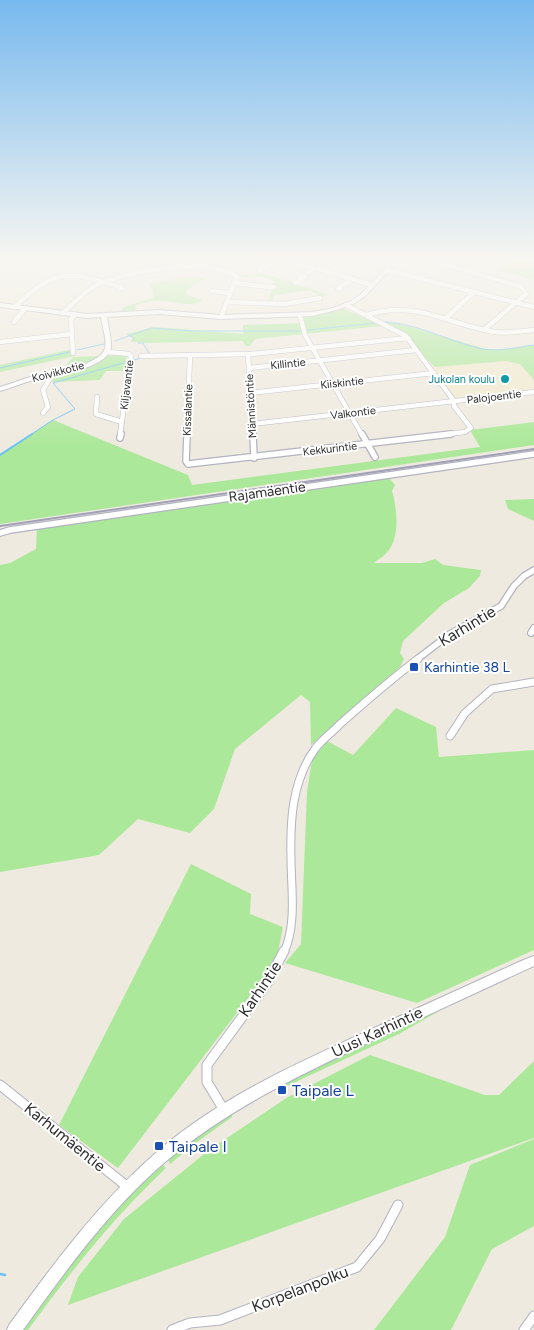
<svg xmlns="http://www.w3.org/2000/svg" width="534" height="1330" viewBox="0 0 534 1330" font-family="Figtree,sans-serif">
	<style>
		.education { fill: #f1eace }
		.green { fill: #abe899 }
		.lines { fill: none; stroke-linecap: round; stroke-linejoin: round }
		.stream-far2 { stroke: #6dc1f6; stroke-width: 1 }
		.stream-far1 { stroke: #6dc1f6; stroke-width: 2 }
		.stream { stroke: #6dc1f6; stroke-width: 2.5 }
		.street-far3-casing { stroke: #b3b3c1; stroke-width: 5.5 }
		.street-far2-casing { stroke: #b3b3c1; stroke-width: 8 }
		.street-far1-casing { stroke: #b3b3c1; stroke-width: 9 }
		.street-casing { stroke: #b3b3c1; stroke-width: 11 }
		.secondary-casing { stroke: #b3b3c1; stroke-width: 2 }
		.street-far3 { stroke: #fff; stroke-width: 4.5 }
		.street-far2 { stroke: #fff; stroke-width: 5.5 }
		.street-far1 { stroke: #fff; stroke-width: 7 }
		.street { stroke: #fff; stroke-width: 9 }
		.secondary { fill: #fff; fill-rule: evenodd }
		.rail { stroke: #a1a2b8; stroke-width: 2 }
		.culture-dot { fill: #0f9aa8; stroke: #fff; stroke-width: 2 }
		.transit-dot { fill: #1a4fb4; stroke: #fff; stroke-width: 2 }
		.labels { text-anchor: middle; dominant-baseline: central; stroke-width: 4; stroke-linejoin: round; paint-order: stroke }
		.far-street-label { font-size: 11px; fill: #2d2d2d; stroke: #fff }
		.far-culture-label { font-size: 11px; fill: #0d838f; stroke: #fff; text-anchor: end }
		.street-label { font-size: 14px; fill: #2d2d2d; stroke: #fff }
		.transit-label { font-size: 14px; fill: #164399; stroke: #fff; text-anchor: start }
		.near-street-label { font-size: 16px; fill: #2d2d2d; stroke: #fff }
		.near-transit-label { font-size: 16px; fill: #164399; stroke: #fff; text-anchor: start }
	</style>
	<rect width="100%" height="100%" fill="#efeadf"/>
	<polygon class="education" points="506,361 520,364 534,380 534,392 454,401 429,367"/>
	<g class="green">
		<polygon points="511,261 534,261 534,280 499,270"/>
		<polygon points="265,274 327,294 321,297 310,290 275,295 271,303 267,303 275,282 263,277 242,277 243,275"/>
		<path d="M 183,278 L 207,278 L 196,283 L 186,291 L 186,295 L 203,300 C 190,308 178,302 164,301 C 154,300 145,302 136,305 L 135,313 L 118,314 L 124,307 L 154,298 L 150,283 Z"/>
		<polygon points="342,308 383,326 255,339 250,346 246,346 242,341 143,343 132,341 133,338 126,334 155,327 243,334 243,325 302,323 300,317 320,315"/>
		<polygon points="386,321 404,325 486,349 501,350 534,345 534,380 520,364 506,361 435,367 419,352 408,337 380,323"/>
		<polygon points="73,349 75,356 0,372 0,365"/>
		<polygon points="126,355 127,371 106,371 100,380 53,382 52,381 73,357"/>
		<polygon points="53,420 188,475 192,485 480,447 470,430 534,422 534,445 0,524 0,455"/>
		<path d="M 386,474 L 395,485 L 392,491 C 397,508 400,535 389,550 C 386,555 378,559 374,563 L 422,563 L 435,559 L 443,565 L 481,570 L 480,576 L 469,588 L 444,603 L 403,641 L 400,653 L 404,659 L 400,667 L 311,745 L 310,702 L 301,695 L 235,749 L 214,809 L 190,833 L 138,819 L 99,855 L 0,872 L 0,565 L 10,563 L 36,549 L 37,527 Z"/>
		<polygon points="534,499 534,521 508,509 505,500"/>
		<polygon points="396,708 436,727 439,757 534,750 534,950 417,1003 285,963 301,944 307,792 312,760 327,741 353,755"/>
		<polygon points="191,864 251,894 250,914 283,927 276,962 118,1168 59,1125"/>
		<polygon points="451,1004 399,1034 287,1086 285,1084 297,1074"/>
		<polygon points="370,1055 485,1095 499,1095 534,1061 534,1138 68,1305 78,1277 124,1219 209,1150 288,1097"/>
		<polygon points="232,1113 232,1117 197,1142 170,1164 167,1157 193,1137"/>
		<polygon points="534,1139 534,1226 492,1249 451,1330 374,1330 445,1237 470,1165"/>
		<path d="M 161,1163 L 166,1168 C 112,1219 72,1270 28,1330 L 19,1330 L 106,1219 Z"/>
	</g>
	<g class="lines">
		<g class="stream-far2">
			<path d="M 381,322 C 417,322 448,342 483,349 C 500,352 517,347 534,345"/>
			<polyline points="308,330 376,323"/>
			<polyline points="128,335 134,338 132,341"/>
			<polyline points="115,341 151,328 193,331 300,331"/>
			<polyline points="138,343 143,343 149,353 148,355"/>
			<polyline points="77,350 104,344"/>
			<polyline points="0,368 69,352"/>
			<polyline points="30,435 53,420 75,409 53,383 141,358"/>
		</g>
		<polyline class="stream-far1" points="0,455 32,434"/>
		<polyline class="stream" points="0,1274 5,1275"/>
		<defs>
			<g id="street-far3">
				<polyline points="290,261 372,285"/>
				<polyline points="374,261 392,264"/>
				<polyline points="433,261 522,287 526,294 485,329"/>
				<polyline points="498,261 503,262"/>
				<polyline points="386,270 534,307"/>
				<polyline points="259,271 272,265 270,263"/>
				<polyline points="303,278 300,277 316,268"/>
				<polyline points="235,283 261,286"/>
				<polyline points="295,283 305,277"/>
				<polyline points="259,286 274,287"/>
				<polyline points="340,289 338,288 353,279"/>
				<polyline points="212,291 230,293"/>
				<polyline points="227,302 285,304 320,298"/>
				<polyline points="346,305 406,336 454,401 454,406 471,428 465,432 441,435"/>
				<path d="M 15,307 C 55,267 71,271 122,288"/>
				<path d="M 63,313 C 74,303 85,290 99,284 C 130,270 207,259 237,276 L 221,317"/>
				<polyline points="300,315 305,335 362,435"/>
				<path d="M 367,315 C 415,299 449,325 495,332 C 508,334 521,331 534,330"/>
				<polyline points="446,318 474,292"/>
				<polyline points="14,322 25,308"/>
				<polyline points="0,342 72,334"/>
				<polyline points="108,352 129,354 131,356 120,435"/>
				<polyline points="73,353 71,319 75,315"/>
				<polyline points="248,354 253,435"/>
				<polyline points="141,356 252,354 408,338"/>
				<polyline points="249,368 416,350"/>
				<polyline points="250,393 434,373"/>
				<polyline points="97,397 96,414 122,422"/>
				<polyline points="43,413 48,407 43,390 52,375"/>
				<polyline points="252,424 534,392"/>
				<polyline points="187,435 190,355"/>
			</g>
			<g id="street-far2">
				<polyline points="187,434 186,461 188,464 451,434"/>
				<polyline points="253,434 254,458"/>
				<polyline points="362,434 375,457"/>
				<polyline points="120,438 121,434"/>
				<polyline points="0,533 10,530 534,454"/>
				<polyline points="531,633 534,628"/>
				<polyline points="416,660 450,634 501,606 514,586 524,576 534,570"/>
			</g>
			<g id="street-far1">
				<polyline points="450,736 465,713 492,689 534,682"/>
				<path d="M 284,952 C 297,924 291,888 291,858 C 290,821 292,781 315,749 C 321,740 332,733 339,725 C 365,702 390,680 418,659"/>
			</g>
			<g id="street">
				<polyline points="0,1085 129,1188"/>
				<polyline points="224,1110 207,1082 207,1065 267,983 284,951"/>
				<polyline points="172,1330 190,1323 220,1320 357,1267 380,1239 398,1205"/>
				<polyline points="524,1330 534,1316"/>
			</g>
			<g id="secondary">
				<path d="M 392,261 L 398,261 L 365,296 L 355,303 L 337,310 L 312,316 L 221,319 L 159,314 L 107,317 C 108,326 112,339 111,348 C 106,370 52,375 34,380 C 22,383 11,388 0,391 L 0,387 C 11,384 22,379 34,376 C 50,372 100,367 105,348 C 107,339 102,326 101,317 L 88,318 L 0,307 L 0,303 L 88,314 L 159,310 L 221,315 L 312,312 L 333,308 L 351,301 L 361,294 Z"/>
				<path d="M 534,956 L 534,966 C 481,990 429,1015 376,1039 C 304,1073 232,1107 170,1158 C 112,1206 67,1269 23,1330 L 7,1330 L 9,1325 C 54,1263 100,1201 159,1150 C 228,1091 314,1056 396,1018 C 426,1004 456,991 486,977 C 502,970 517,962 534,956 Z"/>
			</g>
		</defs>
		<use href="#street-far3" class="street-far3-casing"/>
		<use href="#street-far2" class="street-far2-casing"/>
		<use href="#street-far1" class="street-far1-casing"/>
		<use href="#street" class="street-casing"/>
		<use href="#secondary" class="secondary-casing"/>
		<use href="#street-far3" class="street-far3"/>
		<use href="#street-far2" class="street-far2"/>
		<use href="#street-far1" class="street-far1"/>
		<use href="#street" class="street"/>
		<use href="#secondary" class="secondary"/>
		<polyline class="rail" points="0,526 534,449"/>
	</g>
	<linearGradient id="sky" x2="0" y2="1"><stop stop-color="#77b9ee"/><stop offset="0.58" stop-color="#f8f6f1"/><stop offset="1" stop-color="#f8f6f1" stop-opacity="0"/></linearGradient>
	<rect width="534" height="447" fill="url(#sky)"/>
	<circle class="culture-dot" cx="505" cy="379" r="5"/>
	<g class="transit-dot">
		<rect x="409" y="662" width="10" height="10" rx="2.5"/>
		<rect x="277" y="1085" width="10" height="10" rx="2.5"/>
		<rect x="154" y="1141" width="10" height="10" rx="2.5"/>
	</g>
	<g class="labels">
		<g class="far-street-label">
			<text transform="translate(288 364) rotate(-6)">Killintie</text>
			<text transform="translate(58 372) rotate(-15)">Koivikkotie</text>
			<text transform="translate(342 383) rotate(-6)">Kiiskintie</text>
			<text transform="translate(127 385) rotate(-83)">Kiljavantie</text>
			<text transform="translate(494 397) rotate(-7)">Palojoentie</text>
			<text transform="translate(251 406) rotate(-93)">Männistöntie</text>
			<text transform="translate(188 410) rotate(-88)">Kissalantie</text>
			<text transform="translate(353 413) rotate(-7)">Valkontie</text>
			<text transform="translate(330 449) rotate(-7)">Kekkurintie</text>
		</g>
		<g class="far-culture-label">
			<text x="495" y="379">Jukolan koulu</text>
		</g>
		<g class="street-label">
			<text transform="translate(267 492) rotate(-8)">Rajamäentie</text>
		</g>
		<g class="transit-label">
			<text x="424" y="667">Karhintie 38 L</text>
		</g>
		<g class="near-street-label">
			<text transform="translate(467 626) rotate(-31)">Karhintie</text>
			<text transform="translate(260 989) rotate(-56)">Karhintie</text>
			<text transform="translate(377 1032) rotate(-25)">Uusi Karhintie</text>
			<text transform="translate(65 1137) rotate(39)">Karhumäentie</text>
			<text transform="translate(300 1289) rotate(-21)">Korpelanpolku</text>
		</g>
		<g class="near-transit-label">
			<text x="292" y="1090">Taipale L</text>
			<text x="169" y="1146">Taipale I</text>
		</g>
	</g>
</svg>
